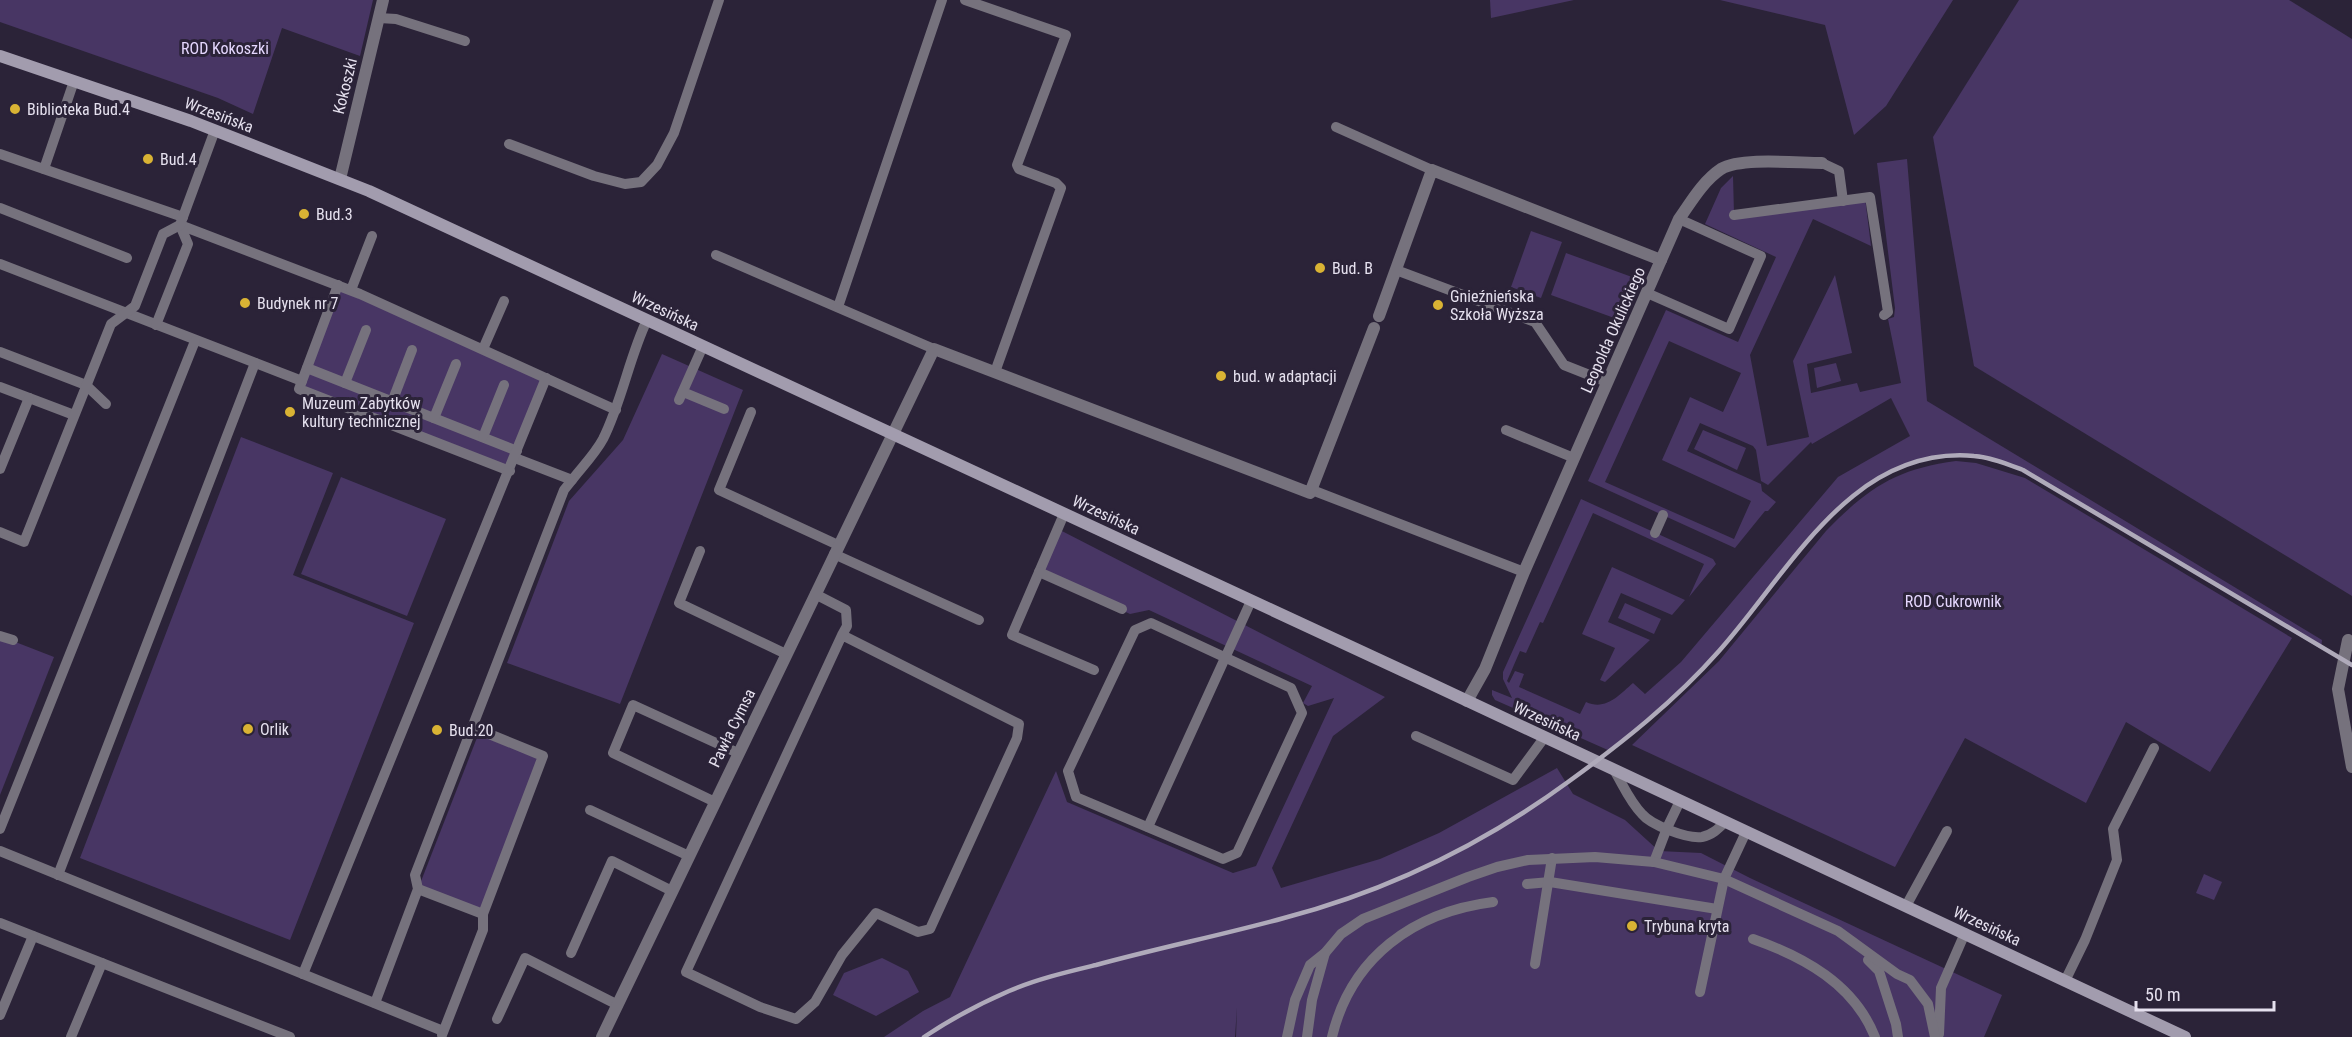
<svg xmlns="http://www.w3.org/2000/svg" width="2352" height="1037" viewBox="0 0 2352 1037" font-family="'Roboto Condensed',sans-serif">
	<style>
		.green { fill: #483664; fill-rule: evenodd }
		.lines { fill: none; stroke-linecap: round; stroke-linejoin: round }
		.lane { stroke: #76727d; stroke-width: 10 }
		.street { stroke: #76727d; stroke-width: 12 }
		.secondary { stroke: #a29cae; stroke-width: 12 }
		.rail { stroke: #afaaba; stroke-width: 4.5 }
		.poi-dot { fill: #d9b334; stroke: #2b2338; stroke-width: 2 }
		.labels { text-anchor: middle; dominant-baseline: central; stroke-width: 6; stroke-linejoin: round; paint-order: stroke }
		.park-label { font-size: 16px; fill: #e5d7fe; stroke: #2b2338 }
		.street-label { font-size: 16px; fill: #e5e0ee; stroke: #2b2338 }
		.poi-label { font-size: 16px; fill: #e5e0ee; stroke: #2b2338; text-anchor: start }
	</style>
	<rect width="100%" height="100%" fill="#2b2338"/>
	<g class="green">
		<polygon points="0,0 373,0 360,56 282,28 253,114 218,98 0,22"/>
		<polygon points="1490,0 1574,0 1491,18"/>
		<polygon points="1720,0 1953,0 1886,106 1854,135 1825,25"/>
		<polygon points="2019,0 2289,0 2352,39 2352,596 1974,366 1933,137"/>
		<path d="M 1907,159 L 1927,401 L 2322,640 L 2321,649 L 2023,470 C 2008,464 1992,457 1975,456 C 1862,444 1807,550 1744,623 C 1703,671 1658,712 1610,751 L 1495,700 L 1492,695 L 1492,690 L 1512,698 L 1503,679 L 1503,672 L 1581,499 L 1713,559 L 1716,564 L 1689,597 L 1704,564 L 1593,513 L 1543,623 L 1540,622 L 1526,653 L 1520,651 L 1507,681 L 1509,683 L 1515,671 L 1524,674 L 1519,687 L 1580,714 L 1586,702 C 1606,711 1619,695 1633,683 L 1645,694 L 1681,662 L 1838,477 L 1910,436 L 1891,398 L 1812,444 L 1811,442 L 1768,485 L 1761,481 L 1756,450 L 1753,446 L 1700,423 L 1687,451 L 1761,484 L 1762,491 L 1776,502 L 1768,511 L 1765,511 L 1735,548 L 1588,481 L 1666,310 L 1738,342 L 1776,257 L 1705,224 L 1721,188 L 1733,176 L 1734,214 L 1865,198 L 1871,246 L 1813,219 L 1750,355 L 1767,446 L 1809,437 L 1793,361 L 1835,275 L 1852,353 L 1807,364 L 1811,393 L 1857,383 L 1860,392 L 1901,383 L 1888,319 L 1894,317 L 1895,308 L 1877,163 ZM 1669,341 L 1741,373 L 1723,412 L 1690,397 L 1662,460 L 1751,501 L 1734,539 L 1605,482 Z"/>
		<polygon points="1531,231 1562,242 1541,298 1511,287"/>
		<polygon points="1566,253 1632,277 1617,319 1551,295"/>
		<polygon points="338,285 546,378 510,471 299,389"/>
		<polygon points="662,354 743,390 620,704 507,663 569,501 623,440"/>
		<polygon points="1836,363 1841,381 1817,388 1814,368"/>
		<polygon points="1703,430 1746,448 1737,470 1694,449"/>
		<polygon points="241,437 333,473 293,575 414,623 290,940 80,858"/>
		<path d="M 1956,461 L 1976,463 L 2025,478 L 2292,638 L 2210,772 L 2126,722 L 2086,803 L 1965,738 L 1895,867 L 1632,745 L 1719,661 L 1826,531 C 1868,488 1896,469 1956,461 Z"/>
		<polygon points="341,477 446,519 407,616 301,574"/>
		<polygon points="1058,529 1385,697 1333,736 1272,868 1281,888 1380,859 1439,833 1557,768 1573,794 1625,820 1659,851 1701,853 1750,878 2002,995 1984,1037 1236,1037 1237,1007 1235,1037 884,1037 923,1011 950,997 1056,771 1067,802 1233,873 1256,866 1334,698 1308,706 1303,703 1312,686 1149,610 1130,614 1039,572"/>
		<polygon points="1612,567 1685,600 1672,615 1621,593 1608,622 1650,640 1605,682 1600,680 1615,648 1582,634"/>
		<polygon points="1625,603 1661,619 1654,634 1618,618"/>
		<polygon points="0,636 54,657 0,795"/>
		<polygon points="480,730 543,756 483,914 418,889"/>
		<polygon points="2204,874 2222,882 2214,900 2196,893"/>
		<polygon points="882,958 908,971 919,992 876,1016 833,995 844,973"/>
	</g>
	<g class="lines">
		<g class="lane">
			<polyline points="965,0 1066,35 1017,165 1019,169 1056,183 1061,188 995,372"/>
			<polyline points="379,18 396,19 465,41"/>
			<polyline points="1336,127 1432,170"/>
			<polyline points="509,144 594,176 625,184 641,182 657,165 674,133 719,0"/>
			<polyline points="0,154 183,217"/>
			<polyline points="1822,163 1839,171 1843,201"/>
			<polyline points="44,169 74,81"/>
			<polyline points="0,208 127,258"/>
			<polyline points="1734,215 1870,197 1888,312 1884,315"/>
			<polyline points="180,225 360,294 616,410"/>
			<polyline points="716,255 934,349"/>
			<polyline points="0,264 302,381"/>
			<polyline points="1396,270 1535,322 1564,365 1607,382"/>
			<polyline points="338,285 299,389 510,471"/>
			<polyline points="351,290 372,236"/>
			<polyline points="1647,293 1729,329 1761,256 1679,219"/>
			<polyline points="838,307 942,0"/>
			<polyline points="156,325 188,244 180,225"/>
			<polyline points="483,349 504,301"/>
			<polyline points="0,352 86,385 106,404"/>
			<polyline points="307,368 517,451"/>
			<polyline points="345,383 366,330"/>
			<polyline points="0,387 74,415"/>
			<polyline points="683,392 724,409"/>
			<polyline points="679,400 703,346"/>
			<polyline points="392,402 412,350"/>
			<polyline points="751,412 719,490 838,545"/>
			<polyline points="434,418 456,364"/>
			<polyline points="1506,430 1574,458"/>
			<polyline points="483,437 504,385"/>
			<path d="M 515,458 L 572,480 C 582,467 595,454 603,439 C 622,401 629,358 647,320"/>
			<polyline points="0,469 29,398"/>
			<polyline points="1312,490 1524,572"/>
			<polyline points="1064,514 1012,635 1094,670"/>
			<polyline points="0,532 24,542 111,324 135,306 163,234 180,225 215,130"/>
			<polyline points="1655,533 1663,515"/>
			<polyline points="700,551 679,603 786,654"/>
			<polyline points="834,554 979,620"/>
			<polyline points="1039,572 1122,609"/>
			<polyline points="815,594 846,610 847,626 842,635 1019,724 1017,738 930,929 918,932 876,913 842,955 815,1002 796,1019 760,1007 686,972 842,635"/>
			<polygon points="1151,623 1291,688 1302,713 1237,853 1223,859 1076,797 1068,771 1135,630"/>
			<polyline points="0,636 13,640"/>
			<polyline points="1416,736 1513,780 1544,738"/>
			<path d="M 1614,770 C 1623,785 1630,802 1642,814 C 1651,825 1687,839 1702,837 C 1712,835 1718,829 1725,822"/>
			<polyline points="715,802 613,753 633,705 738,753"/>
			<polyline points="590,810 689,856"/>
			<polyline points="1148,827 1251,601"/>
			<polyline points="0,829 195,341"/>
			<polyline points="0,851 443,1031"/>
			<polyline points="1654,862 1667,828 1680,801"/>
			<polyline points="58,875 255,363"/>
			<polyline points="1527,884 1550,882 1717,909"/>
			<polyline points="418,889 483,914"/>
			<polyline points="1906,906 1947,831"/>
			<polyline points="0,923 290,1037"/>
			<path d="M 1753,939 C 1804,957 1854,984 1875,1037"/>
			<polyline points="571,953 612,861 672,891"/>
			<polyline points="1868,960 1879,971 1896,1024 1898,1037"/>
			<polyline points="1535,964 1552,858"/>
			<polyline points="303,974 546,378"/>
			<polyline points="2065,981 2085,940 2117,860 2113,829 2154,748"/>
			<polyline points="1700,992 1724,879 1746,832"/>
			<polyline points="375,1003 418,889 415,875 564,490 572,480"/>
			<polyline points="0,1015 33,936"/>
			<polyline points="497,1019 525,958 618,1005"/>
			<polyline points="1939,1034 1941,988 1965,933"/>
			<polyline points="442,1035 483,930 483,914 543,756 472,727"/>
			<polyline points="71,1037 102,963"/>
			<polyline points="1287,1037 1295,1000 1310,965 1325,953 1341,934 1363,919 1468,877 1497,867 1528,860 1595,857 1654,862 1724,879 1838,931 1897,974 1910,980 1928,1004 1935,1037"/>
			<polyline points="1307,1037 1312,1000 1325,953"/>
			<path d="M 1332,1037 C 1351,957 1414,912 1493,902"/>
		</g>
		<g class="street">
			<polyline points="340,179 383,0"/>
			<polyline points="1379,316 1432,170 1661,260"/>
			<polyline points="2348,640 2338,689 2352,767"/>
			<path d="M 1467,701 L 1485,669 L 1524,572 L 1679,219 C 1691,202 1703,181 1721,169 C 1741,157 1797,163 1822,163"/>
			<polyline points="602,1037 934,349 1310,493 1374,328"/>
		</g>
		<polyline class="secondary" points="0,56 191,121 369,191 1425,681 2185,1037"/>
		<path class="rail" d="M 924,1037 C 951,1019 979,1004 1009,991 C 1037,979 1067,972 1096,965 C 1158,948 1222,935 1284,918 C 1387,891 1482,845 1568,782 C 1622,743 1675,701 1719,651 C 1789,573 1851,445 1974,456 C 1990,457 2007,464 2023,470 L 2352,665"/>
	</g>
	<g class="poi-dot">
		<circle cx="15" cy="109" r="6"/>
		<circle cx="148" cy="159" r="6"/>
		<circle cx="304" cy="214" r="6"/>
		<circle cx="1320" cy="268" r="6"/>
		<circle cx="245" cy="303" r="6"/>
		<circle cx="1438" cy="305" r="6"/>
		<circle cx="1221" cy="376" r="6"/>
		<circle cx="290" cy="412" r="6"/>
		<circle cx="248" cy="729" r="6"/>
		<circle cx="437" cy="730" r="6"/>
		<circle cx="1632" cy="926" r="6"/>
	</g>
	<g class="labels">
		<g class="park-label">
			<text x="225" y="48">ROD Kokoszki</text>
			<text x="1953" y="601">ROD Cukrownik</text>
		</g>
		<g class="street-label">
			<text transform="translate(345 86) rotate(-76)">Kokoszki</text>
			<text transform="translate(219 115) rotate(21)">Wrzesińska</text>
			<text transform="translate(665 311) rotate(25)">Wrzesińska</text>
			<text transform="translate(1613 330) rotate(-66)">Leopolda Okulickiego</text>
			<text transform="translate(1106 515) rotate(25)">Wrzesińska</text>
			<text transform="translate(1547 721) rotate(25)">Wrzesińska</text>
			<text transform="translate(732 728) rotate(-64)">Pawła Cymsa</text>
			<text transform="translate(1987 926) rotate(25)">Wrzesińska</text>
		</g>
		<g class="poi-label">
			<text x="27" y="109">Biblioteka Bud.4</text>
			<text x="160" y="159">Bud.4</text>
			<text x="316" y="214">Bud.3</text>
			<text x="1332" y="268">Bud. B</text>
			<text x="1450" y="296">Gnieźnieńska<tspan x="1450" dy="18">Szkoła Wyższa</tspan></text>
			<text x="257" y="303">Budynek nr 7</text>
			<text x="1233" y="376">bud. w adaptacji</text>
			<text x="302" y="403">Muzeum Zabytków<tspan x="302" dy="18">kultury technicznej</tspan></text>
			<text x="260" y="729">Orlik</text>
			<text x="449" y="730">Bud.20</text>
			<text x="1644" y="926">Trybuna kryta</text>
		</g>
	</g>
	<path d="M2136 1001v9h138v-9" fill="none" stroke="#e5e0ee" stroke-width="3"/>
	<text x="2145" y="1001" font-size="18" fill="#e5e0ee" stroke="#2b2338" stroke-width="4.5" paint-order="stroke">50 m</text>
</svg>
